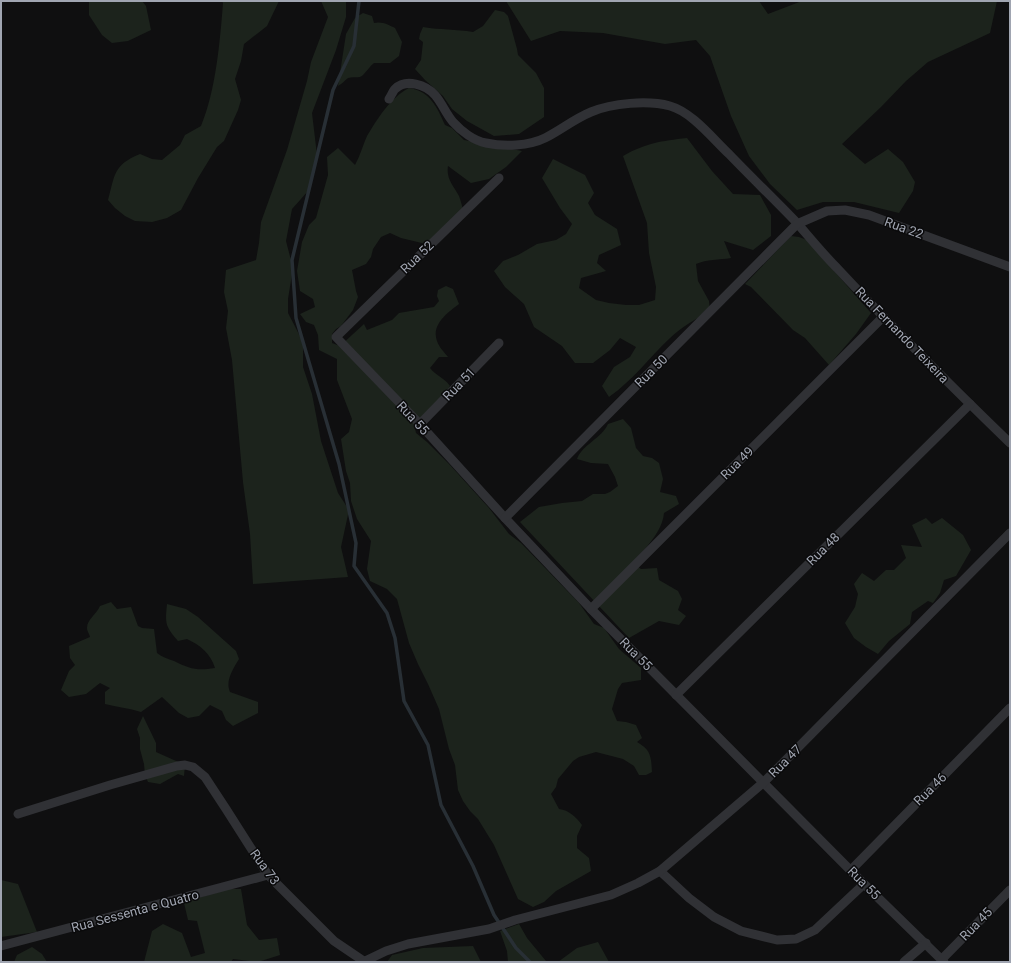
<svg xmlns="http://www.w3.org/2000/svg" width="1011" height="963" viewBox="0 0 1011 963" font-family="Roboto,sans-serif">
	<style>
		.green { fill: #1c231c }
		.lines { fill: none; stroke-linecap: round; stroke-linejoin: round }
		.stream { stroke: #282f35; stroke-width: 3.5 }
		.minor { stroke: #303135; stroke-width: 9 }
		.labels { text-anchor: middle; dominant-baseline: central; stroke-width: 3; stroke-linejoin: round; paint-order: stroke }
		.street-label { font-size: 13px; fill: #a0a5b1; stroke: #0a0a0b }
	</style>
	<rect width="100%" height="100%" fill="#0f0f10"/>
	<g class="green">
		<polygon points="89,1 142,1 146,6 151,30 128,41 112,43 102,35 89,15"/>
		<path d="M 222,1 L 279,1 L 267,26 L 244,44 L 241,61 L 235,79 L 241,100 L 238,110 L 224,141 L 217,147 L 198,178 L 181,210 L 167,218 L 152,222 L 135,221 L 125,216 L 115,208 L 108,200 C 115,175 113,165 140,154 L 152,159 L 162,160 L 180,145 L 185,135 L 201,126 C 216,90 220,41 223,3 Z"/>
		<polygon points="321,1 346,1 346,17 336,50 312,113 317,155 309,190 292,209 286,241 293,268 288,299 288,313 303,342 303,367 312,394 321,441 338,493 349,510 341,547 348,577 253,584 250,534 243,482 232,360 226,328 228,311 224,292 226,270 256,260 259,243 261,222 287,150 307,81 311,62 328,17"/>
		<polygon points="506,1 759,1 768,14 802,1 997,1 990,33 928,62 906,81 881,107 842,144 865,164 888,149 903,162 915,182 913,191 899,213 854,202 823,202 797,210 770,184 749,156 731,116 710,56 696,40 665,44 603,33 560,31 531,41"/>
		<path d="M 495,10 L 504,12 L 508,16 L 517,49 L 518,55 L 536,73 L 544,88 L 544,117 L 519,134 L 494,136 L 467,121 L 452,109 L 443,96 L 425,80 L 415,69 L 421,60 L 423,42 L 419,39 L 420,34 L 423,27 C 440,30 456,29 473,32 L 483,26 Z"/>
		<path d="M 363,13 L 372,16 L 374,23 C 382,21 389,25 395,28 L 402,42 L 399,56 L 390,63 L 374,63 C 370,66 367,71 363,75 C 359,79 353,76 348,78 C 344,81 342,84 338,86 L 346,34 L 355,18 Z"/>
		<path d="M 409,88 C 430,91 437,107 445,125 L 452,128 L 464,140 L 522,151 L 506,167 L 489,179 L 471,183 L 448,166 C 446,179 453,185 459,196 C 461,201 462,207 464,212 L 426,244 L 401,238 L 390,233 L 381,237 L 373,249 L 371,257 L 366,264 L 352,270 L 356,291 L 358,297 L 353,310 L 341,326 L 336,329 L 332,334 L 332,343 L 340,346 L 364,324 L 367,330 L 392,320 L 399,313 L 434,307 L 439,301 L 437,296 L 438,290 L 446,286 L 453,289 L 459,304 C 447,313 431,325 437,341 C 439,347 444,352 448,357 L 439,357 L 430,368 C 436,376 445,378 450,386 L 447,391 L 421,417 L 416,420 L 414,424 L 416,433 L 427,442 L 450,465 L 489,508 L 509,534 L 521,543 L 579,603 L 594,624 L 604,628 L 619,649 L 641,668 L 641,680 L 622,683 L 618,689 L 612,709 L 617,721 L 626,722 L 636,725 L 642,738 L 637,742 C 651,750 651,756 652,772 L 646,775 L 639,775 L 634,766 L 623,759 L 596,752 L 579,757 L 573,761 L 558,779 L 556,787 L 551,794 L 559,809 C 569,810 576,817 582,825 L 577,836 L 577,848 L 589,858 L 591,871 L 556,891 L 544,902 L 533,907 L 518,899 L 494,845 L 478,819 L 470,811 L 463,801 L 458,790 L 455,765 L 449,749 L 439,709 L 428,684 L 418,664 L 409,643 L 397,599 L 387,589 L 370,581 L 367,569 L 371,541 L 357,519 L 351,501 L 350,483 L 346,471 L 341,439 L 349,432 L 352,419 L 337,380 L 337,359 L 319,350 L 318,335 L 314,325 L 306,322 L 300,314 L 315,307 L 313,299 L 300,291 L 297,271 L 302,242 L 309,225 L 316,218 L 328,175 L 327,157 L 338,148 L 355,165 C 360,156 363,145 367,136 C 377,119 391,97 409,88 Z"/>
		<path d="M 687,138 L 712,171 L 733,194 L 760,195 L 771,215 L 771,236 L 753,250 L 724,241 L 731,258 C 719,260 707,259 696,264 L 698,281 L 709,301 L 710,311 C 696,319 681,327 669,339 C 649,358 632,381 609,397 L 602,386 L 614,367 L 630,357 L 636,347 L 620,338 L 610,350 L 593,363 L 575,363 L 562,346 L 534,327 L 524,304 L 505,287 L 494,271 L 503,261 L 518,255 L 537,244 L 556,240 L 566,234 L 572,224 L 560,208 L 542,178 L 553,159 L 585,175 L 594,193 L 588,203 L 595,215 L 617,229 L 621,245 L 599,255 L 597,263 L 606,271 L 581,278 L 579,288 L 596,300 L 609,303 L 626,305 L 639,305 L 655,300 L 656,287 L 649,253 L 647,223 L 623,156 C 646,143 661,141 687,138 Z"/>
		<polygon points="791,236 799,237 807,240 871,313 856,334 829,365 805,338 793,330 751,287 745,284"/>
		<path d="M 623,419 L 631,428 L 636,448 L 643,456 L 652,458 L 659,463 L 663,479 L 660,492 L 676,496 L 679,504 L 664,513 C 663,526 654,538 645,549 C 641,554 636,557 633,563 L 641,569 L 657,568 L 659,580 L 678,591 L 682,599 L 678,610 L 686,616 L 679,625 L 659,621 L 629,638 L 520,522 L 539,507 L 562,503 L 582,501 L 593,494 L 605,494 L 610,492 L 618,486 L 615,477 L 608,464 L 591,463 L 577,459 C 583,444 601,439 608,424 Z"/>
		<polygon points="926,518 932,524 942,518 963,535 971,550 956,576 944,580 940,593 933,603 928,601 912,612 910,624 889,641 878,654 866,647 854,638 845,623 855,607 858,594 854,584 862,573 874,581 886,570 894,570 906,558 901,545 922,547 912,525"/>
		<path d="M 111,602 L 117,609 L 131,607 L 138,626 L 142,628 L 154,629 L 157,653 C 162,657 168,659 174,661 C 190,669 197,671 215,668 C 211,654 200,645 187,639 L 178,641 C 165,626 165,624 167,604 L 186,609 L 198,617 L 236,651 L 239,659 C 233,669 225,681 230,692 L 258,702 L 258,713 L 233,726 L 226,720 L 222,711 L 210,705 L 199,716 L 188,718 L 179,713 L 162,697 L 141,712 C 129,708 117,707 105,704 L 105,692 L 110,688 L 100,683 L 86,694 L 69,697 L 61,690 L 69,671 L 75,665 L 70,658 L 69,646 L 90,637 C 90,635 87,631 87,628 C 87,619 97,614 100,606 Z"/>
		<polygon points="143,716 156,743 156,752 185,765 184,776 178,774 160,784 148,782 145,775 144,764 140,749 140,738 137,729"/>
		<polygon points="1,880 18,884 37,932 1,937"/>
		<polygon points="225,889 241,889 247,925 259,940 277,938 280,955 258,962 233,959 231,962 144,962 152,931 163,924 182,933 191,957 205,953 197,921 188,920 184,903"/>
		<polygon points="519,924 527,938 546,961 557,962 508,962 507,951 500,931"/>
		<polygon points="598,942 609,962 558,962 577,948"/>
		<polygon points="473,946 481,962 387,962 392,955 423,948"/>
		<polygon points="32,947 42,954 47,962 14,962 17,955"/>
	</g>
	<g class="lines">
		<polyline class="stream" points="359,1 354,46 333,90 292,260 296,318 339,464 356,543 354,566 387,613 395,638 404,701 428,745 441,805 473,866 494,915 516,948 530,962"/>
		<g class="minor">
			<path d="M 389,99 C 391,96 393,91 395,89 C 406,78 426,85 435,95 C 442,103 446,114 453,122 C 461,131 474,141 486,143 C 504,147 529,146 545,138 C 561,130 574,119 591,112 C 612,103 648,100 670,106 C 692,112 713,139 729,154 C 751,177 775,200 797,223 C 810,238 823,254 837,268 C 893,328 951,386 1010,443"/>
			<polyline points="499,178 336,337 416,420 505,518 591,609 864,884 944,962"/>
			<polyline points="420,424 499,343"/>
			<polyline points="505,518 797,224 827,211 845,210 869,215 1010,267"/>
			<polyline points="591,609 883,317"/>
			<polyline points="676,695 970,404"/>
			<polyline points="18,814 110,785 177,766 185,765 193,767 205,777 226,809 268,875 334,941 365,962"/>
			<polyline points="851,870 1010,708"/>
			<polyline points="660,871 689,898 714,917 741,931 777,940 796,939 815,930 864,884"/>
			<polyline points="1,946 268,875"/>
			<polyline points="942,959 1010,890"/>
			<polyline points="363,962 386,951 408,944 489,929 515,920 611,895 638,883 660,871 764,782 1010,533"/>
			<polyline points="904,962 926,943"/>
		</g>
	</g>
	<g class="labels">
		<g class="street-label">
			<text transform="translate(904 228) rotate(20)">Rua 22</text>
			<text transform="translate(417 257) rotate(-44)">Rua 52</text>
			<text transform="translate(902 335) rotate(46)">Rua Fernando Teixeira</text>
			<text transform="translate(651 371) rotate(-45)">Rua 50</text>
			<text transform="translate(459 384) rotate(-46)">Rua 51</text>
			<text transform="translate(413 418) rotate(47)">Rua 55</text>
			<text transform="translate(737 463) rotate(-45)">Rua 49</text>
			<text transform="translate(823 549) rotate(-45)">Rua 48</text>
			<text transform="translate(636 654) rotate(45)">Rua 55</text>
			<text transform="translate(785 761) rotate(-45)">Rua 47</text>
			<text transform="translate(930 789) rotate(-45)">Rua 46</text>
			<text transform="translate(265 867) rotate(54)">Rua 73</text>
			<text transform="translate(864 883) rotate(45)">Rua 55</text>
			<text transform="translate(135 911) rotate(-15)">Rua Sessenta e Quatro</text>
			<text transform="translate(976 924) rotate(-46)">Rua 45</text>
		</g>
	</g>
	<rect width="1011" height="963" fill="none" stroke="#a0a5b1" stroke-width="4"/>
</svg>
